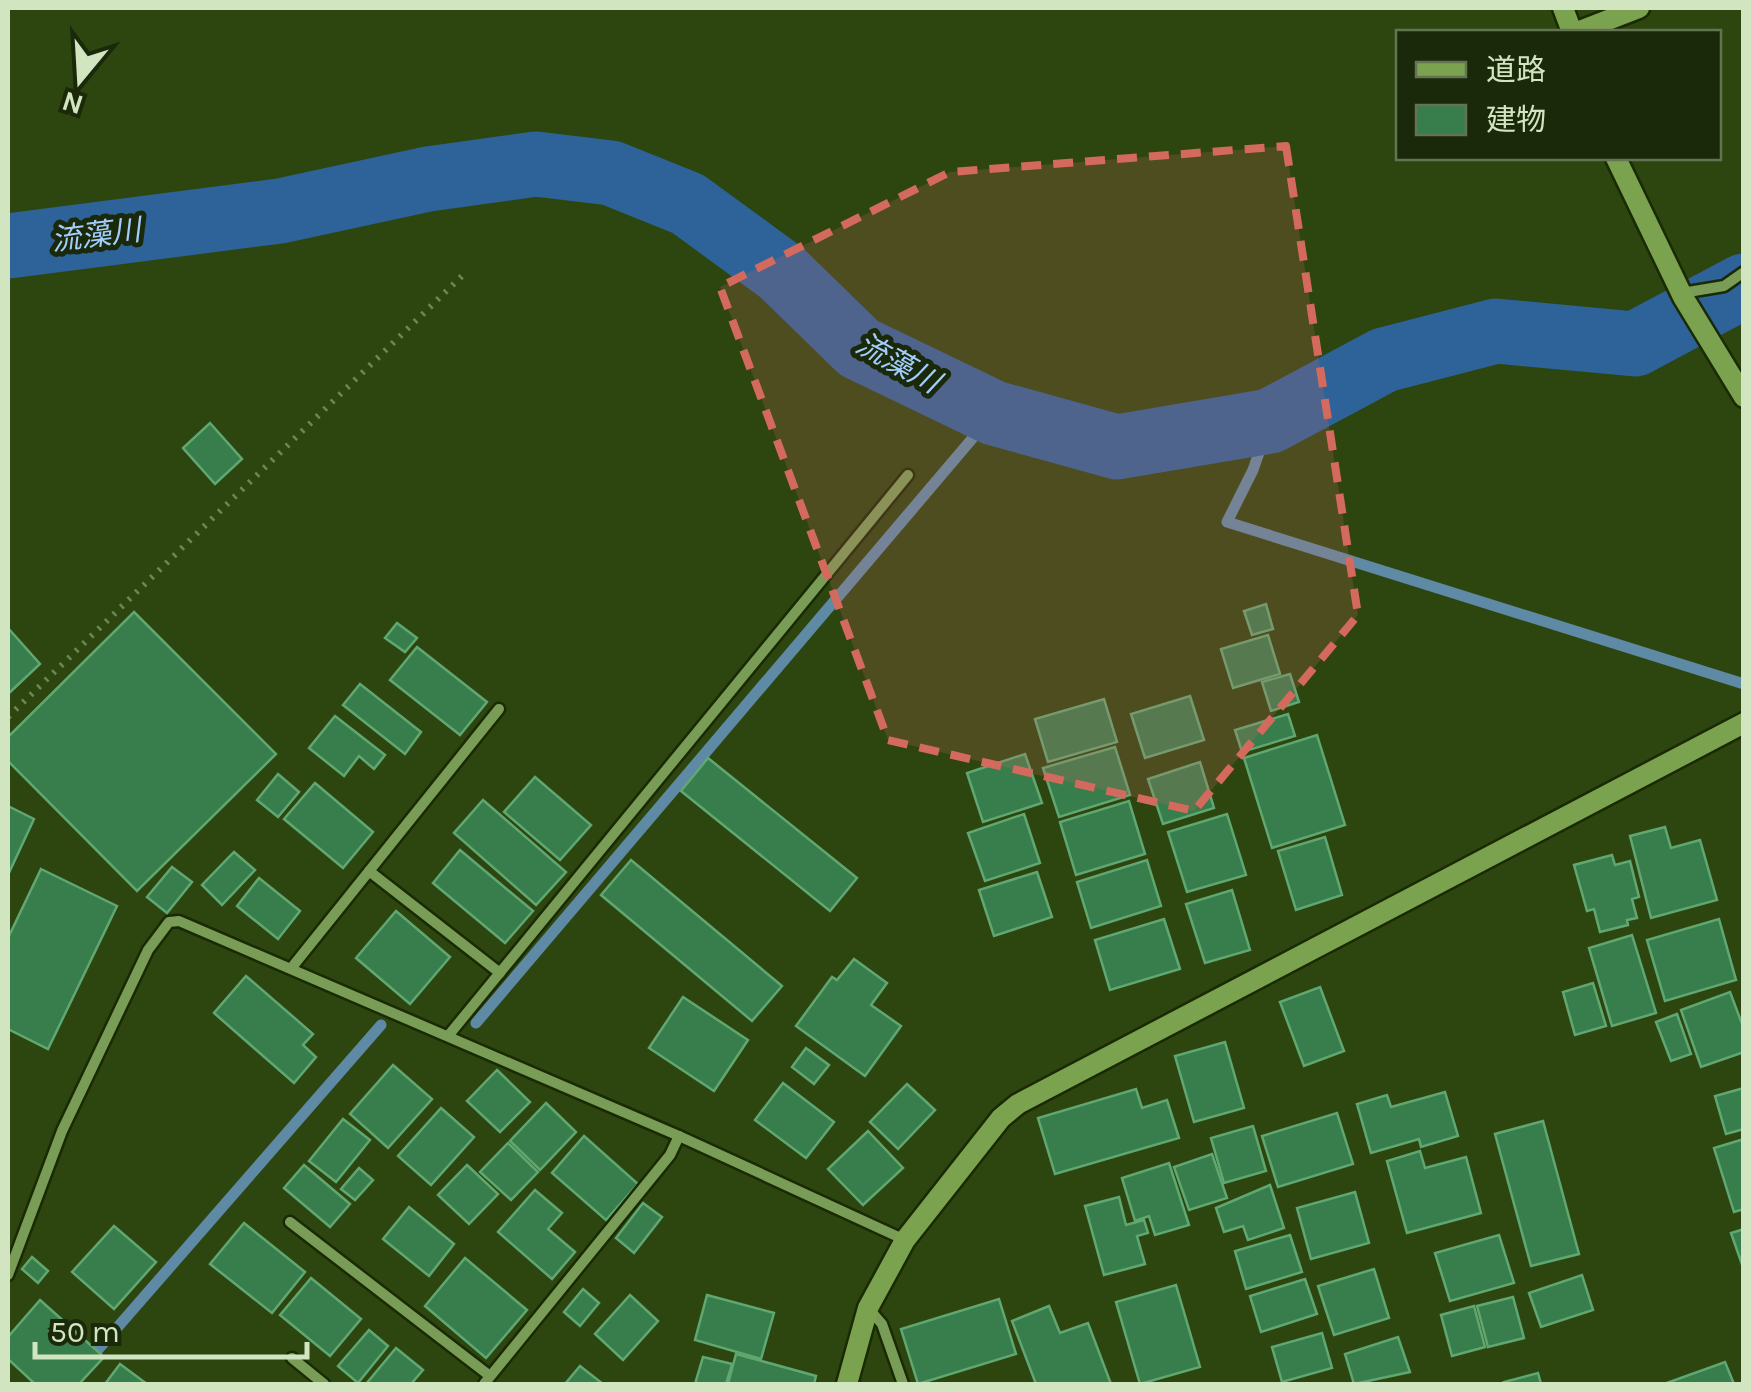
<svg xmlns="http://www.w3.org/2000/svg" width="1751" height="1392" viewBox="0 0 1751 1392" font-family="Karla,'Noto Sans JP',sans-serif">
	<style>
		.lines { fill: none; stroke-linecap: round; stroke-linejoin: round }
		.stream { stroke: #5e8aa5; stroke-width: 11 }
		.river { stroke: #2d6399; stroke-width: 65 }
		.building { fill: #387d4c; stroke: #60a771; stroke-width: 2.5 }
		.street-casing { stroke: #192a04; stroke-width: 15 }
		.secondary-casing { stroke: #192a04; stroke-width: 25 }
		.path { stroke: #6e8555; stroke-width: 6; stroke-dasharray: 2.5 8; stroke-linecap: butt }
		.street { stroke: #799d56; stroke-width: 10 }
		.secondary { stroke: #7aa24f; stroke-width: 20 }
		.marked { fill: #d46a5d; fill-opacity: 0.2; stroke: #d46a5d; stroke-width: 8; stroke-dasharray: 20 12; stroke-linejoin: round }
		.labels { text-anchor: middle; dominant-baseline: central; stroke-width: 10; stroke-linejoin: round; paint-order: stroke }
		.water-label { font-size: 30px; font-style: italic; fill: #a2cdfc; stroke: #1b290b }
	</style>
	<rect width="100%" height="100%" fill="#2d460f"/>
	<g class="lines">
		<g class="stream">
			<polyline points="1270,421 1253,470 1227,522 1744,684"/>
			<polyline points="476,1023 994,413"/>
			<polyline points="68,1384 381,1025"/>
		</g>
		<polyline class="river" points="8,246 280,211 428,179 536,164 611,173 688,204 781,272 859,348 994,413 1117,447 1270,421 1384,360 1496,331 1635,344 1744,286"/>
	</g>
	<g class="building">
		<polygon points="210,423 242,459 215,484 183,448"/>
		<polygon points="1266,604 1273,629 1252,635 1244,611"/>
		<polygon points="134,612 276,754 137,891 8,761 8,737"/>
		<polygon points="397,623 417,638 405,652 385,638"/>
		<polygon points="8,628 40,664 8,694"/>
		<polygon points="1268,635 1280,674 1233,688 1221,649"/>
		<polygon points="417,647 487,702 460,735 390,680"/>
		<polygon points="1290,674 1299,702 1271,711 1262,682"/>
		<polygon points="360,684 421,732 405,754 343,705"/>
		<polygon points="1190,696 1204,740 1145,758 1131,714"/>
		<polygon points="1104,699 1117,742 1048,762 1035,719"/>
		<polygon points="1288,714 1295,736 1242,752 1235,730"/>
		<polygon points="335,716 385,755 374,769 359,756 344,776 309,748"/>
		<polygon points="1317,735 1345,825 1272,848 1244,758"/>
		<polygon points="1115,747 1130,795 1059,817 1043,768"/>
		<polygon points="1025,754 1042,803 983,822 967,773"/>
		<polygon points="708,758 857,878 830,911 681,791"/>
		<polygon points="1200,762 1214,808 1163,824 1148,779"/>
		<polygon points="278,774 299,792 278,817 257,800"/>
		<polygon points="535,777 591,825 560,860 504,812"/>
		<polygon points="315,783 373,832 343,868 284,819"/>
		<polygon points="483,800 566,872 536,905 454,833"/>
		<polygon points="1129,801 1145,854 1076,875 1060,822"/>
		<polygon points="8,806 34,819 8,875"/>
		<polygon points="1024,814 1040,863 985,881 968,833"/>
		<polygon points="1227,814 1246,875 1187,892 1168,832"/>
		<polygon points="1665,827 1671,848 1700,840 1717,900 1651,918 1630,836"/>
		<polygon points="1325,837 1342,895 1296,910 1278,851"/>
		<polygon points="460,850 533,911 505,943 433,883"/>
		<polygon points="234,852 255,870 222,905 202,885"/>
		<polygon points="1612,855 1615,865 1630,861 1639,897 1632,899 1637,918 1627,920 1628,925 1600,932 1594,909 1587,911 1574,865"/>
		<polygon points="631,860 782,986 752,1021 601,895"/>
		<polygon points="1147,860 1161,906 1091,928 1077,882"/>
		<polygon points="172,867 192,882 167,913 147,897"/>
		<polygon points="41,869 117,906 48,1049 8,1029 8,938"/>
		<polygon points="1037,872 1052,917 994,936 979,890"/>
		<polygon points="259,878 300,911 278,939 237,906"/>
		<polygon points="1232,890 1250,950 1205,963 1186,904"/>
		<polygon points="396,911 450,957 410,1004 356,958"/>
		<polygon points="1164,919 1180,969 1110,990 1095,940"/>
		<polygon points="1719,919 1736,980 1665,1001 1647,940"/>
		<polygon points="1632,935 1656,1013 1612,1026 1589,948"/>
		<polygon points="854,959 887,983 871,1005 901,1026 865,1076 796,1026 832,977 837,980"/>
		<polygon points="246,976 313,1034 303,1045 316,1057 294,1083 214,1013"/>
		<polygon points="1593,983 1606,1026 1575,1035 1563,992"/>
		<polygon points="1320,987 1344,1051 1304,1066 1280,1002"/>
		<polygon points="1730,992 1744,1029 1744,1052 1701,1067 1681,1010"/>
		<polygon points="683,997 748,1040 714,1091 649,1048"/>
		<polygon points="1677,1014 1691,1054 1671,1061 1656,1022"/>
		<polygon points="1225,1042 1244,1108 1194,1122 1175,1056"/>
		<polygon points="806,1048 829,1065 814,1084 792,1067"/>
		<polygon points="393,1065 432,1099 388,1148 350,1114"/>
		<polygon points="497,1070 530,1102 500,1132 467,1101"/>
		<polygon points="783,1083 834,1122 806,1158 755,1120"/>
		<polygon points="907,1084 935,1110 898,1149 870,1122"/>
		<polygon points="1744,1088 1744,1129 1726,1134 1715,1096"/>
		<polygon points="1136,1089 1142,1108 1167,1100 1179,1138 1055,1174 1038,1118"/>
		<polygon points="1445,1092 1458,1136 1421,1147 1419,1139 1371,1153 1357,1104 1387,1095 1391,1107"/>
		<polygon points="546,1103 576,1132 540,1170 510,1141"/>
		<polygon points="441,1108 474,1137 431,1185 398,1156"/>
		<polygon points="1337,1113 1353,1164 1278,1187 1262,1136"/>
		<polygon points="343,1119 370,1140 336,1182 309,1161"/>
		<polygon points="1543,1121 1579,1254 1531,1266 1495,1134"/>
		<polygon points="1253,1126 1266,1171 1224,1183 1211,1138"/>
		<polygon points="868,1131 903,1168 863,1205 828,1169"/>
		<polygon points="584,1136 638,1184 606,1220 552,1173"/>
		<polygon points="1744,1139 1744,1209 1734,1212 1714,1148"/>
		<polygon points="508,1143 538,1172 511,1200 480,1172"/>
		<polygon points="1420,1151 1425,1168 1466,1157 1481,1213 1407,1233 1387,1161"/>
		<polygon points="1212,1154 1227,1198 1189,1210 1174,1167"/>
		<polygon points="1169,1163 1189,1225 1155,1235 1149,1216 1135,1221 1122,1178"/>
		<polygon points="304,1165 350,1204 330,1227 284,1188"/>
		<polygon points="467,1165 498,1194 469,1224 438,1195"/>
		<polygon points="359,1168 373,1180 355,1200 341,1189"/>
		<polygon points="1270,1185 1284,1228 1248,1240 1243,1226 1224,1232 1216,1208"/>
		<polygon points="535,1190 562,1213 548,1229 575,1252 552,1279 498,1232"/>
		<polygon points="1355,1192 1369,1243 1311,1259 1297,1208"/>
		<polygon points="1119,1197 1126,1225 1144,1220 1148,1233 1137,1236 1145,1264 1104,1275 1085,1206"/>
		<polygon points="643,1203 662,1217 634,1253 616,1238"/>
		<polygon points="409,1207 454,1244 429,1276 383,1239"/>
		<polygon points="244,1223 305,1272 272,1313 210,1264"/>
		<polygon points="114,1226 156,1262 114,1309 72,1272"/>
		<polygon points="1744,1229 1744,1270 1731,1233"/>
		<polygon points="1290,1235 1302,1272 1246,1289 1235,1251"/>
		<polygon points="1499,1235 1514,1283 1450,1301 1435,1253"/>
		<polygon points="32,1257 48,1271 38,1283 22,1269"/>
		<polygon points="465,1258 527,1310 486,1358 425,1306"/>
		<polygon points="1374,1269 1389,1318 1334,1335 1318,1286"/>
		<polygon points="1582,1275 1593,1310 1541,1327 1529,1293"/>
		<polygon points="311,1278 361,1319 330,1356 280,1315"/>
		<polygon points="1305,1279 1317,1314 1261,1332 1250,1296"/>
		<polygon points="1176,1285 1200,1367 1140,1384 1116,1302"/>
		<polygon points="583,1289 599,1303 580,1326 564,1312"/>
		<polygon points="630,1295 658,1321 623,1360 595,1334"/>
		<polygon points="707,1295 774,1313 761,1359 695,1340"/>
		<polygon points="1513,1297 1524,1338 1488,1347 1477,1306"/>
		<polygon points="999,1299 1016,1354 918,1384 901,1329"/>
		<polygon points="40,1300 104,1357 79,1384 35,1384 8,1359 8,1337"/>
		<polygon points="1049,1306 1060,1333 1088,1323 1111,1384 1036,1384 1012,1321"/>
		<polygon points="1474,1306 1485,1347 1452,1356 1441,1315"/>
		<polygon points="369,1330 388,1346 358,1383 338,1366"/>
		<polygon points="1322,1333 1332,1368 1282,1382 1272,1347"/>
		<polygon points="1398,1337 1410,1372 1354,1384 1345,1354"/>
		<polygon points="396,1348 423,1370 411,1384 366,1384"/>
		<polygon points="736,1354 816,1376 814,1384 728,1384"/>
		<polygon points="703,1357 732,1364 726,1384 695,1384"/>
		<polygon points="1725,1362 1734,1384 1664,1384"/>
		<polygon points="120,1364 147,1384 105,1384"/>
		<polygon points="580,1366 603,1384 565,1384"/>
		<polygon points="1538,1373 1541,1384 1505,1384 1504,1382"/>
	</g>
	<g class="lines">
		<defs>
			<g id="street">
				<polyline points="1682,293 1724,286 1744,272"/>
				<polyline points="369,871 500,973"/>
				<polyline points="293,966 499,709"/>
				<polyline points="448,1036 908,475"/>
				<polyline points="290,1222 490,1376"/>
				<polyline points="8,1275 62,1131 148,950 169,922 179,921 679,1136 905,1240"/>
				<polyline points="869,1309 882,1324 903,1384"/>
				<polyline points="292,1358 324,1384"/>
				<polyline points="484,1384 670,1155 679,1136"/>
			</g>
			<g id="secondary">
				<polyline points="1563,8 1572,32"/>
				<polyline points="1577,32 1639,8"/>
				<polyline points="1616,158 1683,297 1744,397"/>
				<polyline points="847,1384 868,1308 905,1240 1001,1118 1018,1104 1744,723"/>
			</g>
		</defs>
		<use href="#street" class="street-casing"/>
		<use href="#secondary" class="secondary-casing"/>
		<polyline class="path" points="8,717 465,273"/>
		<use href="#street" class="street"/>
		<use href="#secondary" class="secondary"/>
	</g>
	<path class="marked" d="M 1286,146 L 1358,615 L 1194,811 L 888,740 L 720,287 L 950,172 Z"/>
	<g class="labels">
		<g class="water-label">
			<text transform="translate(96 235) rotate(-7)">流藻川</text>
			<text transform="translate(898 363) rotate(29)">流藻川</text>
		</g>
	</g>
	<rect width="1751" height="1392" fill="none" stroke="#d1e5c0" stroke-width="20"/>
	<rect x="1396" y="30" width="325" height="130" fill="#1b290b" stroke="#647453" stroke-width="2.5"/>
	<rect x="1416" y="62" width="50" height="15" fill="#7aa24f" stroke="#647453" stroke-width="2.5"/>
	<text x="1486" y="80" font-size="30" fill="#d1e5c0">道路</text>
	<rect x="1416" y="105" width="50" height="30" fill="#387d4c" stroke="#647453" stroke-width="2.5"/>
	<text x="1486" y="130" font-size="30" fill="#d1e5c0">建物</text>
	<g transform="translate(80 80) rotate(198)" stroke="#1b290b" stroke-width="8" paint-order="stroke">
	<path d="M0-8L18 38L0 25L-18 38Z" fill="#d1e5c0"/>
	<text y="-15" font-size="28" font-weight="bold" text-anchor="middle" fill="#d1e5c0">N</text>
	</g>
	<path d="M35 1342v15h272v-15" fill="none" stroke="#d1e5c0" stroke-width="5"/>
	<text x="50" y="1342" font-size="30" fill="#d1e5c0" stroke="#1b290b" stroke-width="8" paint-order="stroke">50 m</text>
</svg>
